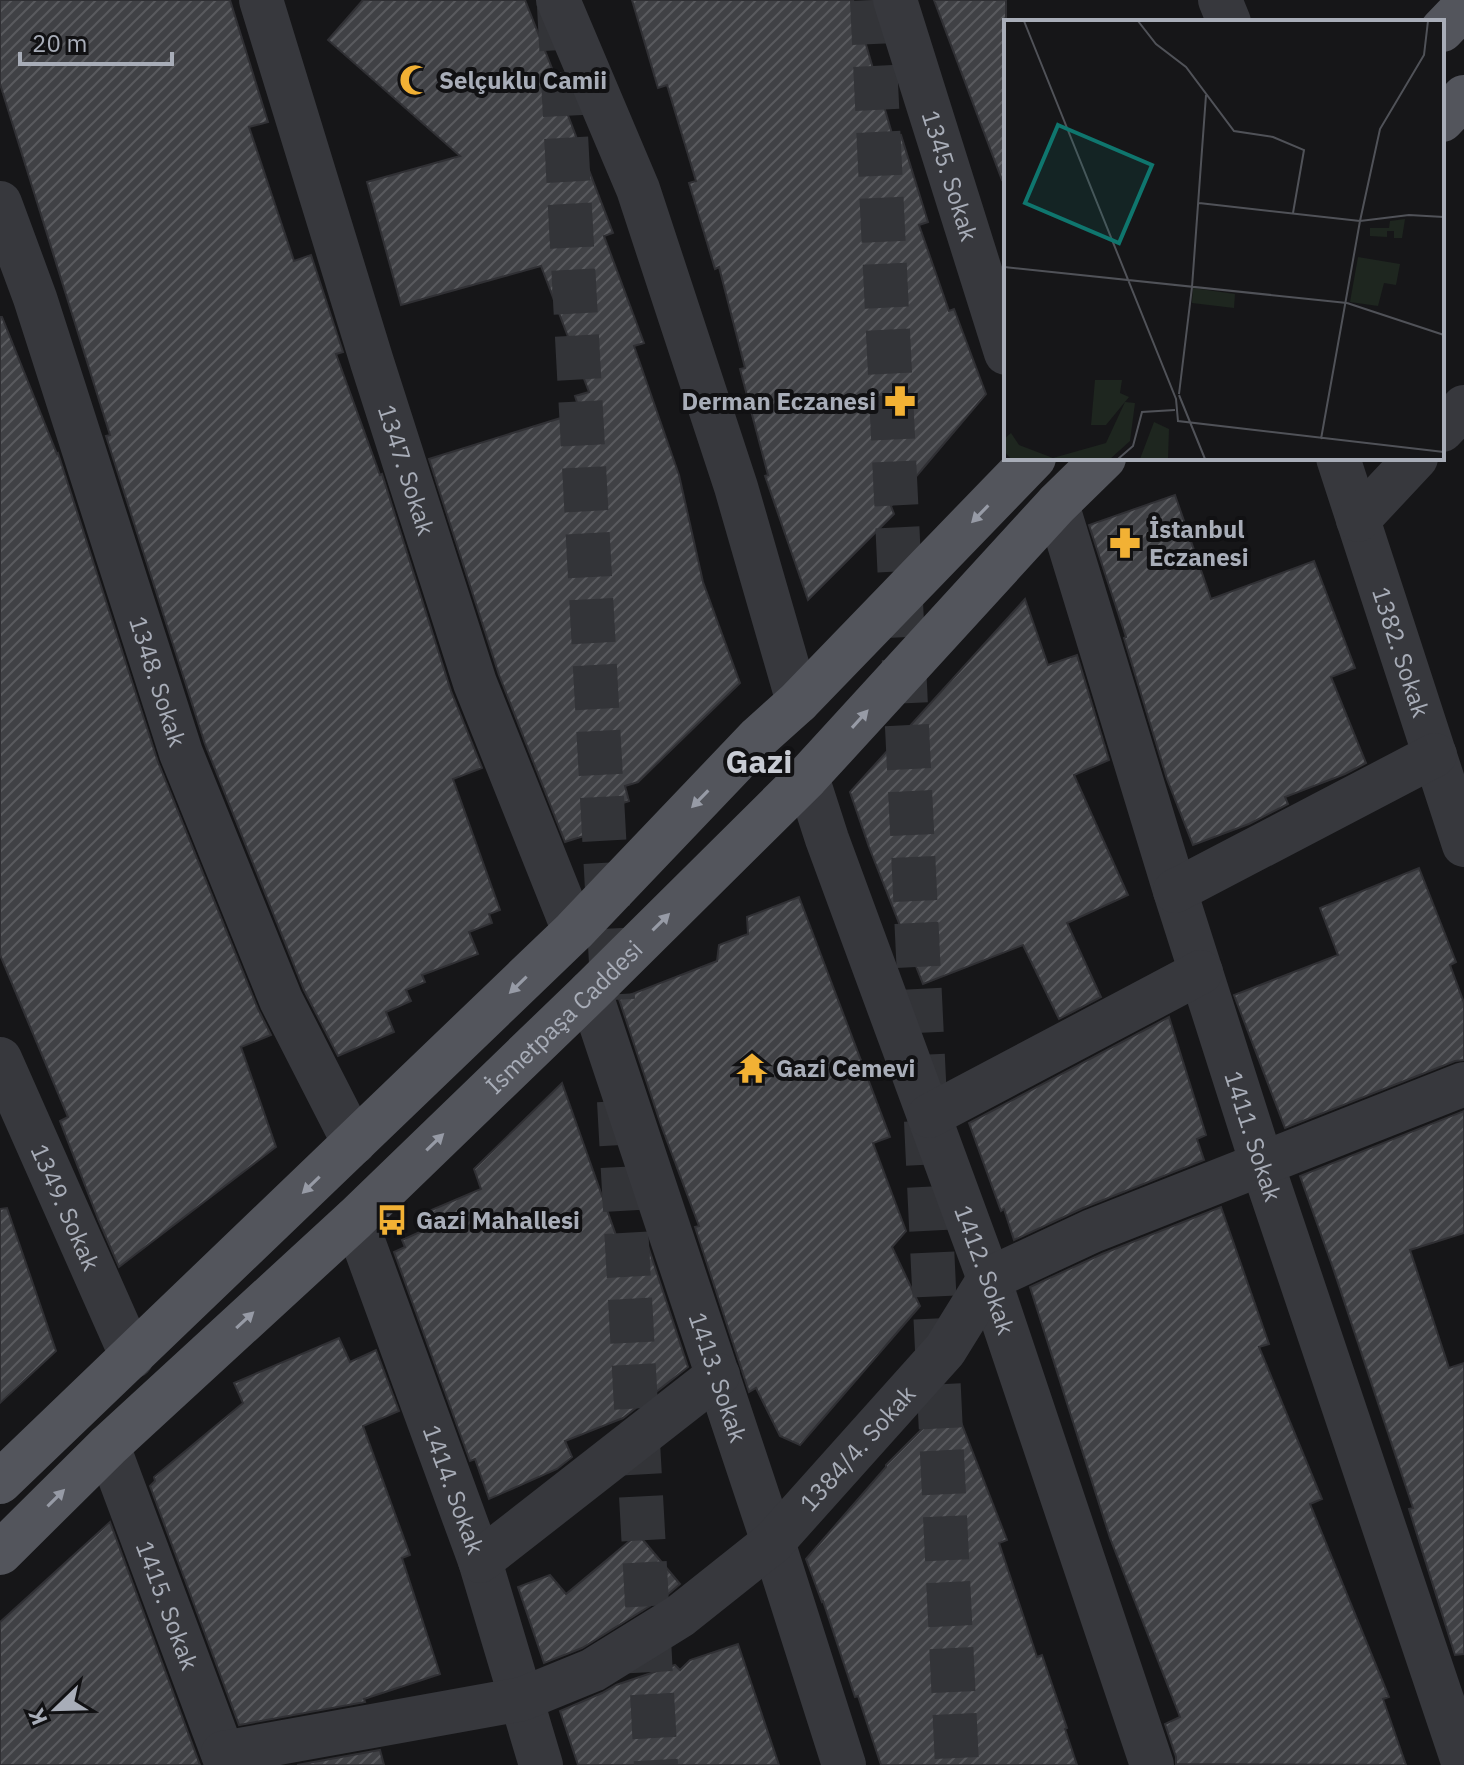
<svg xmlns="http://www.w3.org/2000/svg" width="1464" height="1765" viewBox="0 0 1464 1765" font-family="'IBM Plex Sans',sans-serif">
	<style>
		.building { fill: url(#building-hatch); stroke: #303034; stroke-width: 2 }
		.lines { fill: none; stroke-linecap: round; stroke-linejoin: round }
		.highway-tunnel { stroke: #333438; stroke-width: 44; stroke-dasharray: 44 22; stroke-linecap: butt }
		.street { stroke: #37383d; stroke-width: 44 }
		.primary { stroke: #53555c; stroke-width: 44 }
		.oneway { fill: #979ba6 }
		.labels { text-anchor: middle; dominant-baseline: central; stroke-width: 8; stroke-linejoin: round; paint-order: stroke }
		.poi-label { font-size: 24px; font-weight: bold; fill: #a8adb8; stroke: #111113; text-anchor: start }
		.street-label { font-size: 24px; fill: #a8adb8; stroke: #111113 }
		.district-label { font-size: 32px; font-weight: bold; fill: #c9ccd4; stroke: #111113 }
		.inset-road { fill: none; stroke: #505258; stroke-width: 2 }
		.view { fill: #0f766e; fill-opacity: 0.15; stroke: #0f766e; stroke-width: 4 }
		.inset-edge { fill: none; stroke: #a8adb8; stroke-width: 4 }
	</style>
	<defs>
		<pattern id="building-hatch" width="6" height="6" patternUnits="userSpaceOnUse" patternTransform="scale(2)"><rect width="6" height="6" fill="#404145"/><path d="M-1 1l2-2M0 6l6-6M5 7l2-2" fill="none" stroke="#595a5e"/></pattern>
	</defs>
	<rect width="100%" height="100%" fill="#161618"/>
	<g class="building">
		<polygon points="0,0 230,0 268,122 249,127 294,261 311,255 343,352 336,354 380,475 382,474 451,691 482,768 453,779 500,910 489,914 492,923 469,932 478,954 422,975 425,982 406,990 411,1001 386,1012 394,1032 338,1056 304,990 205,744 106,436 110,435 0,84"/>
		<polygon points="363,0 525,0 568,109 566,110 613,233 604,236 644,343 634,346 679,475 703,582 740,683 638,782 625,786 629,801 604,809 609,828 565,842 499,675 429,459 580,412 575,396 589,392 541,266 401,305 367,182 460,156 328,40"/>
		<polygon points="632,0 853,0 893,137 901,135 928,222 919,225 949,311 954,309 986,394 891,506 894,514 808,600 765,476 768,475 740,369 745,368 719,267 715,269 689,183 696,181 667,85 658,88"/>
		<polygon points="934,0 1006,0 1006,179 1002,180"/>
		<polygon points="0,317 2,317 57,454 58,453 158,762 258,1009 271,1035 241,1047 276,1147 119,1267 99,1221 60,1121 68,1117 0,955"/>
		<polygon points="1175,495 1211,599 1314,561 1355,668 1331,677 1366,763 1345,774 1285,797 1288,804 1249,824 1193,845 1167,779 1124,638 1126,637 1089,525"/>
		<polygon points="1025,599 1048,665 1077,655 1109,760 1074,775 1128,895 1067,923 1101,997 1059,1019 1023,945 923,984 869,847 850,792"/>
		<polygon points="1419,868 1456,962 1450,965 1464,1003 1464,1060 1455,1061 1285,1128 1234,995 1338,955 1320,908"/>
		<polygon points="799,897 890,1137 873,1143 906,1231 892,1247 920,1306 800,1445 780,1436 756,1388 749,1392 695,1227 699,1226 661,1125 619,999 717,961 719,945 748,934 747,917"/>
		<polygon points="1169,1017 1206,1135 1197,1139 1204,1160 1083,1208 1014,1240 1004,1209 1001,1211 969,1123"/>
		<polygon points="562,1083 623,1255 648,1246 688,1367 623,1418 565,1441 572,1457 557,1469 489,1499 475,1459 470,1461 394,1252 405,1247 402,1240 420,1232 417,1225 425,1222 422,1214 481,1189 474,1169"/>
		<polygon points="1464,1111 1464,1233 1410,1250 1449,1368 1464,1363 1464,1654 1455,1655 1409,1509 1413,1508 1333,1268 1300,1176"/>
		<polygon points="1221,1207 1269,1344 1259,1347 1322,1499 1310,1504 1389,1697 1383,1699 1406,1765 1176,1764 1176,1757 1165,1724 1180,1717 1110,1538 1030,1287 1102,1254"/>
		<polygon points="7,1208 56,1351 0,1403 0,1209"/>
		<polygon points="339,1338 350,1362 376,1350 399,1411 363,1426 410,1555 402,1558 440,1674 364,1699 365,1702 239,1725 150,1486 155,1481 154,1477 243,1403 234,1383"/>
		<polygon points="952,1399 1007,1540 999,1543 1037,1657 1042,1655 1067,1728 1065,1729 1077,1765 881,1765 858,1696 855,1697 823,1601 822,1602 806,1559 886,1467 886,1465"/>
		<polygon points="110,1522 200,1765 0,1765 0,1622"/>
		<polygon points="638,1534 680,1584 666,1596 582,1648 544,1663 518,1587 550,1575 566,1594"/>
		<polygon points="738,1644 779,1765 578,1765 560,1711 602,1693 616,1685 675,1665 680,1670 690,1660"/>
		<polygon points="380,1750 384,1765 297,1765"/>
	</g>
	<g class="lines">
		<g class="highway-tunnel">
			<polyline points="872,0 957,1765"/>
			<polyline points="559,6 613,1000"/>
			<polyline points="619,1101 656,1765"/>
		</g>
		<g class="street">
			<path id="s1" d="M 261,0 L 372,362 L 475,683 L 574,931"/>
			<polyline points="558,0 638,189 736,487 798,702"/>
			<path id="s2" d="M 895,0 L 1006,353"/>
			<polyline points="1220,0 1229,22"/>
			<path id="s3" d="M 0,203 L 35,298 L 181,753 L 281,1000 L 354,1143"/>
			<polyline points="1442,430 1464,407"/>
			<path id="s4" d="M 1338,458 L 1464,845"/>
			<path id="s5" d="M 1057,504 L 1175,891 L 1262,1164 L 1464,1765"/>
			<polyline points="1358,520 1416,458"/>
			<path id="s6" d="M 807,777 L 827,839 L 989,1279 L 1152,1765"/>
			<polyline points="1175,891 1435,755"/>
			<path id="s7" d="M 590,992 L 773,1542 L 844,1765"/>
			<path id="s8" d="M 0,1059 L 132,1357"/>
			<polyline points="929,1116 1201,972"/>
			<path id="s9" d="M 355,1219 L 480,1561 L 541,1765"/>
			<path id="s10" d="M 108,1446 L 227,1765"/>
			<polyline points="480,1561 718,1375"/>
			<path id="s11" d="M 223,1753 L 522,1699 L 593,1670 L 680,1616 L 773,1542 L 945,1350 L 989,1279 L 1092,1231 L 1464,1084"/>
		</g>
		<g class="primary">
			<polyline points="1442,30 1464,7"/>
			<polyline points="1442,120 1464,97"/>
			<polyline points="0,1482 574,931 759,737 798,702 1034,458"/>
			<path id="s12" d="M 0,1553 L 108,1446 L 355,1219 L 590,992 L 807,777 L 1057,504 L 1104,458"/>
		</g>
	</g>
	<defs><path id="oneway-solid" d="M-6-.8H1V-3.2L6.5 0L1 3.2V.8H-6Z" transform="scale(2)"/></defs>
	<g class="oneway">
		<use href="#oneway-solid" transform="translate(980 514) rotate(134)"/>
		<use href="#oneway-solid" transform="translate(860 719) rotate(-48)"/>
		<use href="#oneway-solid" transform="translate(700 799) rotate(134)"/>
		<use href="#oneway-solid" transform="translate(661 922) rotate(-45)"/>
		<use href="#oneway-solid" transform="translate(518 985) rotate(136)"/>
		<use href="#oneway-solid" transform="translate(435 1142) rotate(-44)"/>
		<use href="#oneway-solid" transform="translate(311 1185) rotate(136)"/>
		<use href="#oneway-solid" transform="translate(245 1320) rotate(-43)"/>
		<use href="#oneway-solid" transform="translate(56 1498) rotate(-45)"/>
	</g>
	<defs>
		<symbol id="mosque-bare" viewBox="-9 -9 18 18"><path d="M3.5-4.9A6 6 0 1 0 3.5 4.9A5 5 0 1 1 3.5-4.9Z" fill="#f2b134" stroke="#111113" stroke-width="2.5" paint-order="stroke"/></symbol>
		<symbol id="pharmacy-bare" viewBox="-9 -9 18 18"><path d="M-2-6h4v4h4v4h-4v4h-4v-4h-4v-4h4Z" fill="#f2b134" stroke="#111113" stroke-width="2.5" paint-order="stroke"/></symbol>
		<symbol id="temple-bare" viewBox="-9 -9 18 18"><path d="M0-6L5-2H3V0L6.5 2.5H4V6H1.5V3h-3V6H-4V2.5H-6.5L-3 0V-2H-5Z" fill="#f2b134" stroke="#111113" stroke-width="2.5" paint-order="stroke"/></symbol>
		<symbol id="bus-bare" viewBox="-9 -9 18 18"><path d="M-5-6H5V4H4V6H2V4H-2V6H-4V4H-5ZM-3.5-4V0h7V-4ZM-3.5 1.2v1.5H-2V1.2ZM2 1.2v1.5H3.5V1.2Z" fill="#f2b134" stroke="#111113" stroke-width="2.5" paint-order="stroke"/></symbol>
	</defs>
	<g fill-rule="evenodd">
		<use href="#mosque-bare" x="393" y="58" width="44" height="44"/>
		<use href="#pharmacy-bare" x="878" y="379" width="44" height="44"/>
		<use href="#pharmacy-bare" x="1103" y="521" width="44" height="44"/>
		<use href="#temple-bare" x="730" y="1046" width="44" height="44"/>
		<use href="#bus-bare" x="370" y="1198" width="44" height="44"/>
	</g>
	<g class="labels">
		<g class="poi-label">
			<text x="439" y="80">Selçuklu Camii</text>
			<text x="876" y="401" text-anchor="end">Derman Eczanesi</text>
			<text x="1149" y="529">İstanbul<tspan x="1149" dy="28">Eczanesi</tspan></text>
			<text x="776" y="1068">Gazi Cemevi</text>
			<text x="416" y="1220">Gazi Mahallesi</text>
		</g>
		<g class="street-label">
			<text stroke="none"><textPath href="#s2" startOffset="184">1345. Sokak</textPath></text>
			<text stroke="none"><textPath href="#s1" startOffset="492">1347. Sokak</textPath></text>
			<text stroke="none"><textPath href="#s4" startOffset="204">1382. Sokak</textPath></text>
			<text stroke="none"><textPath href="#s3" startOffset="504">1348. Sokak</textPath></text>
			<text stroke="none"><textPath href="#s12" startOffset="778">İsmetpaşa Caddesi</textPath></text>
			<text stroke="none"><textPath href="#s5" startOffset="662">1411. Sokak</textPath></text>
			<text stroke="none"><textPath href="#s8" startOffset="162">1349. Sokak</textPath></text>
			<text stroke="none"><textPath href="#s6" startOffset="524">1412. Sokak</textPath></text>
			<text stroke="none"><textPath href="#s7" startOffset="406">1413. Sokak</textPath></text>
			<text stroke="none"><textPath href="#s11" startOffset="728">1384/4. Sokak</textPath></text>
			<text stroke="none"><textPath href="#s9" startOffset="288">1414. Sokak</textPath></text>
			<text stroke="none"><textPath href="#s10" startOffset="170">1415. Sokak</textPath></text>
		</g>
		<g class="district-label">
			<text x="759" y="761">Gazi</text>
		</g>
	</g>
	<g transform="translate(1004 20)">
		<rect width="440" height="440" fill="#161618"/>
		<path d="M 401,199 L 398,218 L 390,218 L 390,211 L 383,211 L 383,217 L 366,216 L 366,208 L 385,208 L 386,201 ZM 91,360 L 118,360 L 116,373 L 125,377 L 102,405 L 87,405 ZM 121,382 L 131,383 L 126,421 L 106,439 L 7,439 L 0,431 L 0,419 L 7,413 L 15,425 L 49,438 L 102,423 Z" fill="#1e261f"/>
		<path d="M 354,237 L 396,244 L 392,265 L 380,263 L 374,286 L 346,282 ZM 189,268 L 231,274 L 230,288 L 188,283 ZM 150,402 L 165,409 L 164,439 L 136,439 Z" fill="#1e261f"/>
		<path class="inset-road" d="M 20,1 L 172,379 L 174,401 L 440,432M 134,1 L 152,24 L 182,47 L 230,111 L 269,117 L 300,130 L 289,193M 195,183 L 356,201 L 405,195 L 440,197M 356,201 L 376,109 L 420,35 L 424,1M 0,247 L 343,283M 188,267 L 202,75M 343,283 L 440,315M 175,374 L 188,267M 175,375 L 201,439M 317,419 L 356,201M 114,439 L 129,426 L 138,392 L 171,390"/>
		<path class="view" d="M 54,105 L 148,145 L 115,223 L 21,183 Z"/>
		<rect width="440" height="440" class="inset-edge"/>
	</g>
	<g transform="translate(56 1709) rotate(247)" stroke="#111113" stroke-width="6" paint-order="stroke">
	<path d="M0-6L14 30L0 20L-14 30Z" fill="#a8adb8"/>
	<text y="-12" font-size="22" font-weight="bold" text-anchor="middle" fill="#a8adb8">K</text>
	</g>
	<path d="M20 52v12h152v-12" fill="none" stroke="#a8adb8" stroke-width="4"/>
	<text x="32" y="52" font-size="24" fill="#a8adb8" stroke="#111113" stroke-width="6" paint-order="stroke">20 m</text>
</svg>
